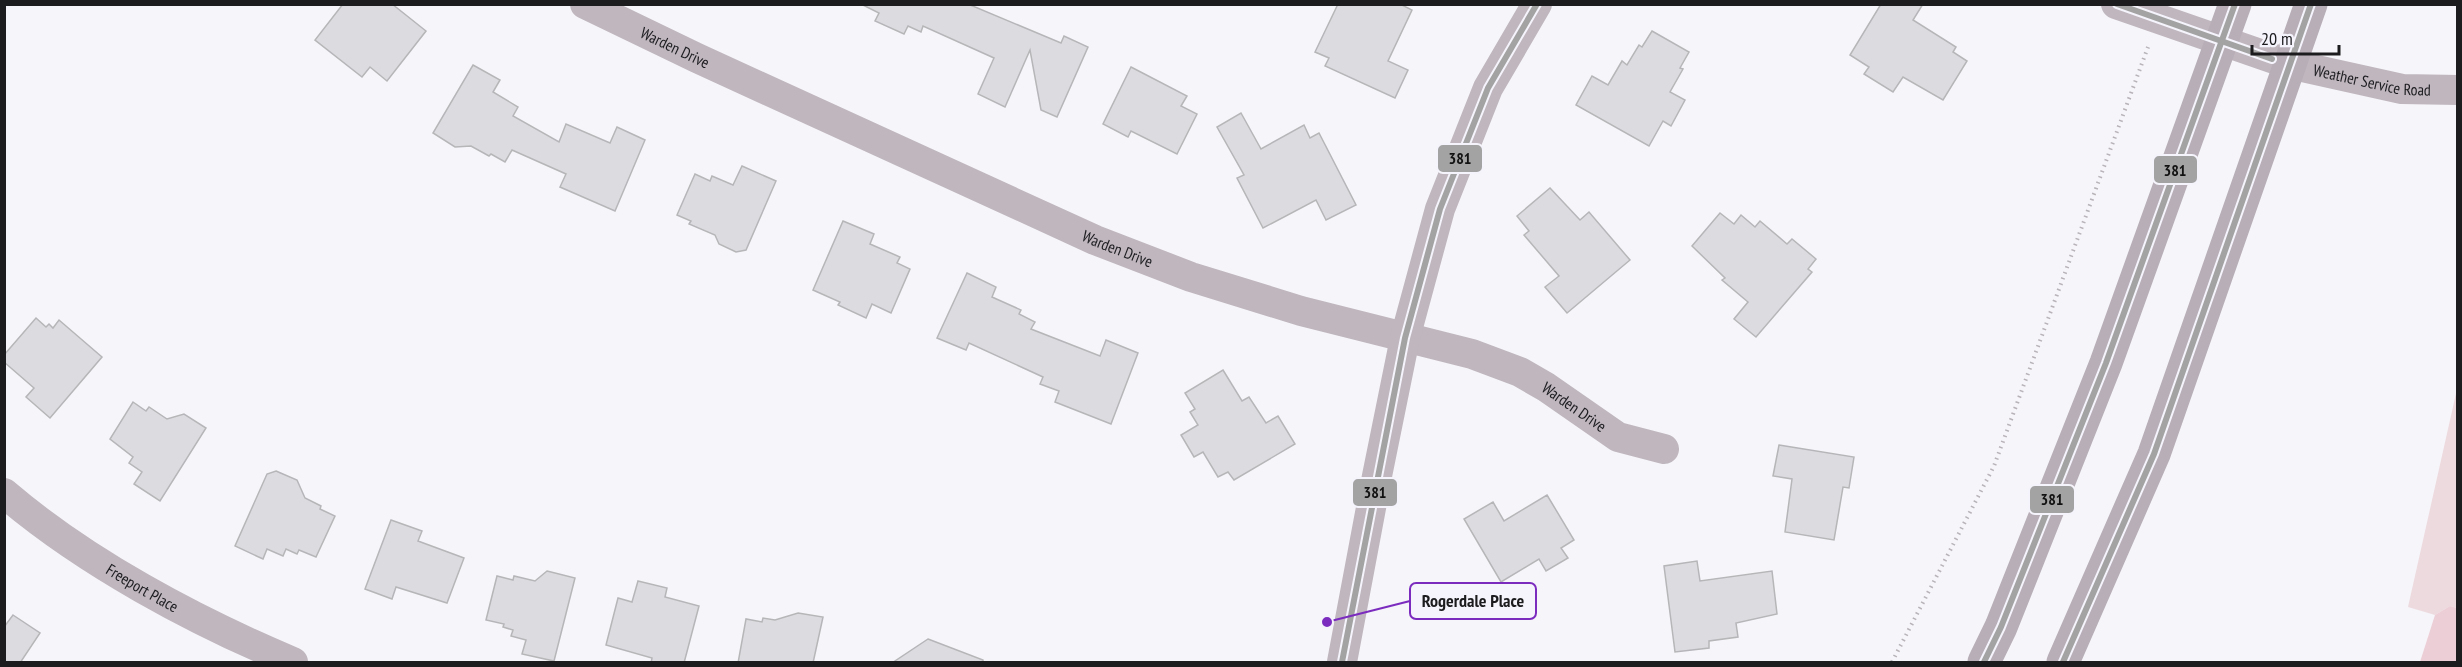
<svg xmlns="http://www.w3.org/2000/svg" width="2462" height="667" viewBox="0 0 2462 667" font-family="'PT Sans Narrow',sans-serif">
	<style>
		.green { fill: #eddadf }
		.forest { fill: #ecced6 }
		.building { fill: #dcdce0; stroke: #b6b6b9; stroke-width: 1.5 }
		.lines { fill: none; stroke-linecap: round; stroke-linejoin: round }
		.path { stroke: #b8b3b8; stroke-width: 4; stroke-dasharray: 1.5 4.5; stroke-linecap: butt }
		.minor { stroke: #bfb6be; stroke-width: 30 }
		.primary { stroke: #b7aeb8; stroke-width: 33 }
		.bus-1-casing { stroke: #f5f3fb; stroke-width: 10 }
		.bus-1 { stroke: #a3a3a3; stroke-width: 6 }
		.labels { text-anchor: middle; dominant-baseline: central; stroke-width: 4.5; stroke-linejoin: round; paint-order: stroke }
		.street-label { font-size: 16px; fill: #1c1c1f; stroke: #f5f3fb }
		.leader { fill: none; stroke: #7b2cbf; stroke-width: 2 }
		.callout-dot { fill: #7b2cbf; stroke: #f5f3fb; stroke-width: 2 }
		.callout { fill: #f5f3fb; stroke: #7b2cbf; stroke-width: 2 }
		.callout-label { font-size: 18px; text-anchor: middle; font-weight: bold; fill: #1c1c1f }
		.line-badge { stroke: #f5f3fb; stroke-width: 2 }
		.pale-badge-label { font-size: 16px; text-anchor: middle; font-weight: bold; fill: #111 }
	</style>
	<rect width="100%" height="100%" fill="#f6f5f9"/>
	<polygon class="green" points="2457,389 2457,608 2450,606 2435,615 2408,607"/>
	<polygon class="forest" points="2450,606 2457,608 2457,662 2420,662 2435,615"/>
	<g class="building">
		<polygon points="343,4 392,4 426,31 387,81 370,67 362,77 315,40"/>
		<polygon points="861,4 968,4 1061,43 1064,36 1088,47 1057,117 1041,110 1030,50 1005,107 978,94 994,58 923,26 921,32 908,26 904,34 875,21 879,13"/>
		<polygon points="1338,4 1400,4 1412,10 1388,61 1408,70 1395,98 1325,66 1329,58 1315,52"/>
		<polygon points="1881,4 1923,4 1913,20 1956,47 1953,52 1967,61 1943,100 1903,77 1893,92 1864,74 1869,67 1850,55"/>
		<polygon points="1652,31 1689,52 1680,68 1683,69 1670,92 1685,100 1671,126 1663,121 1649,146 1576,105 1592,76 1608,85 1622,61 1627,65 1639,45 1642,47"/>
		<polygon points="473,65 500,80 493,92 518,107 513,116 559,142 566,124 610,143 617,127 645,140 615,211 560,187 566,174 512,150 505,162 491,154 489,156 471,146 455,147 433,133"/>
		<polygon points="1131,67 1187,96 1181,106 1197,114 1177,154 1131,131 1128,137 1103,124"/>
		<polygon points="1241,113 1261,149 1304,125 1310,138 1319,133 1356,205 1326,220 1316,200 1263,228 1237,178 1244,175 1217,127"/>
		<polygon points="742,166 776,181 746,250 736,252 719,244 715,235 689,224 691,221 677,215 695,174 710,181 712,176 733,185"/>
		<polygon points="1550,188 1580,220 1589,212 1630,260 1567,313 1545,287 1559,276 1524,235 1529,231 1517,216"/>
		<polygon points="1720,213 1734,224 1741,215 1755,227 1760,221 1787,244 1792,239 1816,259 1808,269 1812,272 1756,337 1734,319 1748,302 1722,280 1725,278 1692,246"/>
		<polygon points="843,221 874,234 870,244 900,257 897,263 910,269 891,313 872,304 866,318 838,305 840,302 813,290"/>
		<polygon points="967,273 996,287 992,297 1021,310 1019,314 1035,322 1031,329 1100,356 1106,340 1138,353 1111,424 1055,402 1059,391 1040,384 1043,377 969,343 966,350 937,338"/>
		<polygon points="36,318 46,327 49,324 53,328 59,320 102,357 50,418 26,397 34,388 4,362 4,355"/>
		<polygon points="1223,370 1242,401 1249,397 1266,423 1278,416 1295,444 1234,480 1228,472 1218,477 1203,452 1194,457 1181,435 1198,425 1190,412 1195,409 1185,393"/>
		<polygon points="133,402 146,411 149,407 167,419 184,414 206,428 160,501 134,484 142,472 129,463 133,457 110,439"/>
		<polygon points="1779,445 1854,457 1849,488 1843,487 1834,540 1785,532 1792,479 1773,476"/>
		<polygon points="276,471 297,480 305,498 321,506 320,509 335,516 316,557 299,550 297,554 286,549 283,556 267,549 263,559 235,546 267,474"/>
		<polygon points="1547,495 1574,540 1561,548 1568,558 1546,571 1539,559 1501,582 1464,519 1493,502 1504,521"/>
		<polygon points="391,520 422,531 418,541 464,558 447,603 396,587 392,599 365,589"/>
		<polygon points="1697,561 1700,581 1772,571 1777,614 1736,623 1738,637 1709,641 1709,648 1675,652 1664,566"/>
		<polygon points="547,571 575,578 554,661 522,654 526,640 511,636 513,630 503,627 504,624 486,620 497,576 513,580 514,576 535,581"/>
		<polygon points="638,581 667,588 665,597 699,606 684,663 651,663 652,658 606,645 618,598 632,602"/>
		<polygon points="798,613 823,617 813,663 738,663 746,619 762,622 763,618 775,620"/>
		<polygon points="13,615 40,633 20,663 4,663 4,627"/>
		<polygon points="928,639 983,660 983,663 892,663"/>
	</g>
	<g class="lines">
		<polyline class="path" points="1892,662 1994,466 2148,47"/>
		<g class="minor">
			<path id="s1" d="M 585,4 L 697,58 L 1095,240 L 1191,277 L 1301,311 L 1472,354 L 1520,372 L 1546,387 L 1618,437 L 1664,449"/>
			<path id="s2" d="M 2116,4 L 2289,64 L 2402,89 L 2458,90"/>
			<path id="s3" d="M 4,493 C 86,563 195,621 293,662"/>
			<polyline points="1342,662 1377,476 1405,338 1440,209 1488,88 1537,4"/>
		</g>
		<g class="primary">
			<polyline points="1984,662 2001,627 2106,363 2235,4"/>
			<polyline points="2063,662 2154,454 2311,4"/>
		</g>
		<defs>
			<g id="bus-1">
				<polyline points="2117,4 2272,59"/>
				<polyline points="1342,662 1405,338 1440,209 1488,88 1537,4"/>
				<polyline points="1984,662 2001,627 2106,363 2235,4"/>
				<polyline points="2063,662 2154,454 2311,4"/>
			</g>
		</defs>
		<use href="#bus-1" class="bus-1-casing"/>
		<use href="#bus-1" class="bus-1"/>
	</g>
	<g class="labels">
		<g class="street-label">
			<text stroke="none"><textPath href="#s1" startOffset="100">Warden Drive</textPath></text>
			<text stroke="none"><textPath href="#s2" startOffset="268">Weather Service Road</textPath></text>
			<text stroke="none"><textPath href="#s1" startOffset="586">Warden Drive</textPath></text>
			<text stroke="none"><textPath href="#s1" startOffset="1072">Warden Drive</textPath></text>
			<text stroke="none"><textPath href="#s3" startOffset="168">Freeport Place</textPath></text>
		</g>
	</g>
	<path class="leader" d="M1327 622L1410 601"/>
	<circle class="callout-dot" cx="1327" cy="622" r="6"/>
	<rect class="callout" x="1410" y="583" width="126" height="36" rx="6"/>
	<g class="callout-label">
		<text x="1473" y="607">Rogerdale Place</text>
	</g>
	<g class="line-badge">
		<rect x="1437" y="144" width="46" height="29" rx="6" fill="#a3a3a3"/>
		<rect x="2153" y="155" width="45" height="29" rx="6" fill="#a3a3a3"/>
		<rect x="1352" y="478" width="46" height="29" rx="6" fill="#a3a3a3"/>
		<rect x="2029" y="485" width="46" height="29" rx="6" fill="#a3a3a3"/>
	</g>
	<g class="pale-badge-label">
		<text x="1460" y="164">381</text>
		<text x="2175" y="176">381</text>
		<text x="1375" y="498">381</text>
		<text x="2052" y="505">381</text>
	</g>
	<rect width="2462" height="667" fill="none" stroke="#1c1c1f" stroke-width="12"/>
	<path d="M2252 45v9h87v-9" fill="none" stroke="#1c1c1f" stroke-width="3"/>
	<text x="2261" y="45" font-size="18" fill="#1c1c1f" stroke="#f5f3fb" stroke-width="4.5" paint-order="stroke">20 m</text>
</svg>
